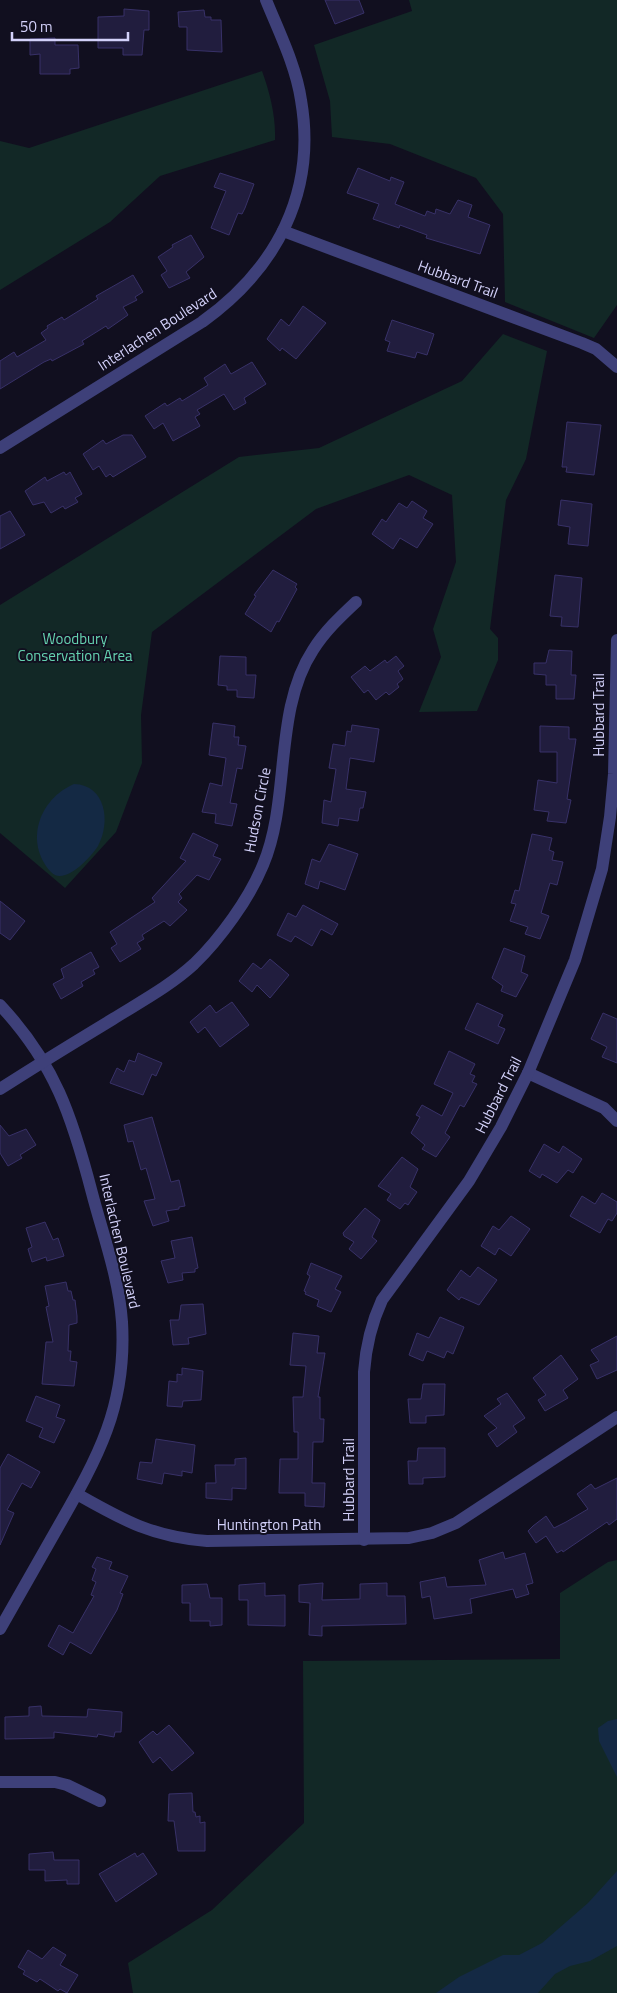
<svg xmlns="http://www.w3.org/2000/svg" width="617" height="1993" viewBox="0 0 617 1993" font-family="'Titillium Web',sans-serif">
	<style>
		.green { fill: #122826 }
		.water { fill: #142944 }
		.building { fill: #211d3e; stroke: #383168 }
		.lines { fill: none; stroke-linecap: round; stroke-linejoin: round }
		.minor { stroke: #3e4079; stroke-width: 12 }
		.labels { text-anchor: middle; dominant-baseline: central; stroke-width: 4; stroke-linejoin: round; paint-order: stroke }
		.street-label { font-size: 15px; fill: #d3d1fa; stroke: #110f1f }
		.park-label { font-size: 15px; fill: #65d2b0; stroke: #110f1f }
	</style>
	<rect width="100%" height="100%" fill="#110f1f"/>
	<g class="green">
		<polygon points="409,0 617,0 617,305 594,338 505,302 503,214 476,178 390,144 332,137 330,101 314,45 412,11"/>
		<path d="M 262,71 C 270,93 276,117 275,140 L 160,176 L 110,222 L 0,290 L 0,141 L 29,148 Z"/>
		<polygon points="503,334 547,351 526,459 506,500 490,629 498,638 498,660 477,711 419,712 441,657 433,629 456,562 452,495 409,475 316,509 152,632 141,715 142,763 116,832 65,888 0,833 0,605 239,457 319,448 462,381"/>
		<polygon points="617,1560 617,1993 133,1993 128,1963 212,1910 304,1823 303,1661 560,1659 560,1593 608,1562"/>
	</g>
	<g class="water">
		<path d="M 74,784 C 106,785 111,822 98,846 C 92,856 64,887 51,872 C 24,842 39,799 74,784 Z"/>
		<polygon points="617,1719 617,1777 599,1741 598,1728 608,1721"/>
		<polygon points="617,1871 617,1946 590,1961 570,1966 555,1974 538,1993 436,1993 459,1977 503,1955 519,1955 542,1943 588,1903"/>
	</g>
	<g class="building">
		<polygon points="325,0 359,0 364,13 335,24"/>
		<polygon points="124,9 149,11 149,30 144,30 142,55 123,55 123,48 98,48 98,17 124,16"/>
		<polygon points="204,10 205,17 211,17 211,20 221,20 222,52 187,50 187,27 179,27 178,12"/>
		<polygon points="55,38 55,45 78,45 79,68 70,69 70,74 40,74 40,54 30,55 30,39"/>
		<polygon points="358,168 390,181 391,177 404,182 395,204 425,216 427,211 435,214 436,209 450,214 458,200 472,205 468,217 490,225 480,254 426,238 427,235 400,225 399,228 373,219 379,204 347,193"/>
		<polygon points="220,173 254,184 245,208 242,214 238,213 229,235 211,228 226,191 214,187"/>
		<polygon points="191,235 204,257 186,272 190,278 169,288 161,275 167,271 158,257 173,247 172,245"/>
		<polygon points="133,275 143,292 135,297 137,300 123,307 128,315 108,329 106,326 82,341 84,344 52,361 51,359 44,362 0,389 0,361 14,352 17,357 46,340 41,333 48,328 47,326 62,317 64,320 98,299 96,296"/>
		<polygon points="303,306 326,323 296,359 282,348 280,351 267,339 281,319 289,326"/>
		<polygon points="392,320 434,334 427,355 417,352 415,358 387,351 390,342 385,340"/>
		<polygon points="252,362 266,384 244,398 246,403 234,410 224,394 197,410 200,414 195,417 200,426 173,441 163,423 154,429 145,416 165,403 167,406 180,398 182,401 208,385 204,378 225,364 231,374"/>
		<polygon points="567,422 601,425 594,475 566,472 567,467 562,467"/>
		<polygon points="123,435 132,435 146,457 113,477 110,474 106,477 99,466 93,470 83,454 103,440 106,444"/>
		<polygon points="64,472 66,475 70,472 82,494 75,498 78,502 65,509 63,506 51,513 44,502 33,505 25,491 45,477 47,481"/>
		<polygon points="561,500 592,504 588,546 568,544 570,527 558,525"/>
		<polygon points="412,501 427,511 423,518 433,524 417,548 400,538 393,549 372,534 382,519 386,522 399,503 407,508"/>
		<polygon points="10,511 25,535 0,549 0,516"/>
		<polygon points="273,570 297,584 295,587 297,589 279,622 277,621 271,632 245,614 256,596 254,595"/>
		<polygon points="555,575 582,578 578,627 561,626 562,617 550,616"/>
		<polygon points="549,650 572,651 571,675 576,675 574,699 556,699 556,685 546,685 546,675 534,674 534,663 546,663"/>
		<polygon points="220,656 246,657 246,675 256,675 254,698 237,697 237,690 227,690 227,686 218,685"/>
		<polygon points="396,656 404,666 398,671 403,679 397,684 399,687 389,695 386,692 376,700 368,690 364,693 351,677 365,666 370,671 385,660 387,663"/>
		<polygon points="213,723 235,726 234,737 239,737 238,745 246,746 242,769 237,768 230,803 237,804 232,826 215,823 216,814 202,812 210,783 222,786 226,758 209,755"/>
		<polygon points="352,725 379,729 374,762 350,758 346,789 366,792 363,808 360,808 358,821 339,818 338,826 322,823 324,800 331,802 336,769 329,768 333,744 345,746 347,731 351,732"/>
		<polygon points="540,726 569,727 569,739 576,739 567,799 571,800 566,823 547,821 549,812 534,810 538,780 557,783 557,752 540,752"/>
		<polygon points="193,833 218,845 213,856 221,859 209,880 197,875 179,894 182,898 178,902 187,910 170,926 164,921 142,935 144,939 137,943 141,949 120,962 111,948 117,944 110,932 155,902 152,898 186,861 180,858"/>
		<polygon points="532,834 552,838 549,850 554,852 552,860 563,862 557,885 550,883 541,913 549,916 540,939 525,934 528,927 510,921 516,904 511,903 515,890 519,891"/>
		<polygon points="329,844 358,854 345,890 320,881 318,889 305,884 312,859 320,862"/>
		<polygon points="0,901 25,921 10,940 0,933"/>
		<polygon points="303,905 338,924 332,935 321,929 312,946 295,936 291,942 277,935 288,913 296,917"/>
		<polygon points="504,948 525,956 521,972 528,975 516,997 501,991 503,986 492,978"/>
		<polygon points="91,952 99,967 93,970 95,974 81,982 83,986 61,999 53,984 64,978 61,969"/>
		<polygon points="270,959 289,975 270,998 257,985 252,992 239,981 253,963 261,969"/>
		<polygon points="232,1002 249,1025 220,1047 205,1027 198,1033 190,1022 210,1005 216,1013"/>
		<polygon points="477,1003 503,1015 498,1026 505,1029 498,1044 465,1029"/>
		<polygon points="603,1013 617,1019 617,1063 602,1057 607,1047 591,1039"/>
		<polygon points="449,1051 475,1064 470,1074 475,1076 472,1082 477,1084 464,1107 460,1105 445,1133 450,1137 436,1157 422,1149 425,1145 411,1133 420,1117 416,1115 422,1105 442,1116 453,1093 434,1084"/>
		<polygon points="138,1053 162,1063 156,1076 152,1074 143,1095 110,1083 117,1068 124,1072 129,1060 135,1062"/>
		<polygon points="152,1117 171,1182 179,1180 185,1206 179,1207 179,1209 166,1211 169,1221 153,1226 144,1201 155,1199 146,1168 141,1170 133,1141 128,1142 124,1125"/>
		<polygon points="0,1125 9,1136 26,1129 36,1145 20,1155 22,1158 8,1166 0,1153"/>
		<polygon points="544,1144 559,1153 563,1146 582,1159 573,1173 568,1170 557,1183 542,1174 540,1178 529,1171"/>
		<polygon points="402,1157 418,1169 410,1187 417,1192 408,1205 405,1203 400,1209 387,1200 391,1194 378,1186"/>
		<polygon points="602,1193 617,1202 617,1213 612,1221 608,1219 600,1233 570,1216 582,1196 595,1204"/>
		<polygon points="365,1208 380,1220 372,1237 377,1241 361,1259 349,1249 354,1242 344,1236 343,1233"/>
		<polygon points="511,1216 530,1229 511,1256 499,1248 495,1255 481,1246 493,1226 499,1230"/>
		<polygon points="45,1222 53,1240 58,1238 64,1256 47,1261 46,1257 32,1262 28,1249 32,1247 26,1228"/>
		<polygon points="192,1237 198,1268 195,1269 195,1272 182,1273 183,1280 168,1283 161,1261 175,1258 171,1241"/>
		<polygon points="311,1263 342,1276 335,1289 341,1292 331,1312 317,1306 319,1300 305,1294 306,1292 304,1291 310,1276 307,1274"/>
		<polygon points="478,1267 497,1280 479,1305 461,1297 459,1300 447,1290 461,1270 470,1277"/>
		<polygon points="66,1282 68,1291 71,1291 73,1300 75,1300 77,1316 77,1323 69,1325 68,1351 71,1351 70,1361 77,1362 74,1386 42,1384 46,1342 53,1342 46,1307 49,1306 45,1286"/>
		<polygon points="203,1304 206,1334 188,1338 189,1344 173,1345 170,1320 179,1320 181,1305"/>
		<polygon points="440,1317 464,1327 453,1354 447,1351 444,1358 427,1351 423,1361 409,1355 417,1333 429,1338"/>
		<polygon points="293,1333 319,1336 317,1353 325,1353 318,1397 320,1397 320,1419 324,1419 323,1442 313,1442 312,1483 325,1483 324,1507 305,1506 305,1493 279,1493 280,1459 298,1459 298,1432 294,1432 293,1397 303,1397 306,1366 290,1365"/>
		<polygon points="617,1336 617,1370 597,1379 590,1365 599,1361 591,1350"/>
		<polygon points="561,1355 578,1379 563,1390 568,1398 545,1411 538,1400 546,1395 533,1378"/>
		<polygon points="182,1368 203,1371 201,1400 183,1401 182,1407 167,1406 169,1381 177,1382 177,1374 182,1375"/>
		<polygon points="423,1384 445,1384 444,1415 426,1416 426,1423 410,1423 408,1399 421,1399"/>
		<polygon points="507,1393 525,1418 513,1426 517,1432 497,1447 488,1434 497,1428 484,1416 501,1404 497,1399"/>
		<polygon points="36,1396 60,1405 56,1417 65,1420 54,1443 39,1437 43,1428 26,1421"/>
		<polygon points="156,1439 195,1445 192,1473 182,1471 182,1476 164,1473 162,1484 137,1479 140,1462 152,1463"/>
		<polygon points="418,1448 445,1448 445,1477 423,1478 423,1484 409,1484 408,1461 417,1461"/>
		<polygon points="8,1454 40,1472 31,1488 22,1483 7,1510 14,1513 0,1545 0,1468"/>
		<polygon points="246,1458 246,1489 232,1488 232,1500 206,1498 206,1483 216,1483 215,1465 235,1465 235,1459"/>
		<polygon points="617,1478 617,1519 609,1525 607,1522 563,1552 562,1550 557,1553 546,1536 536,1543 528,1531 533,1526 546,1516 554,1528 566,1522 588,1509 577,1494 591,1484 595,1489"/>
		<polygon points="503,1552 505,1559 525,1553 533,1583 526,1585 529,1594 516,1598 513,1589 470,1599 472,1613 434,1619 430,1596 422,1598 420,1582 445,1577 447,1587 486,1585 479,1560"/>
		<polygon points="97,1557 112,1562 109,1569 128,1576 120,1593 123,1594 117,1610 91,1654 70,1642 63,1655 48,1646 59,1625 73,1633 94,1596 91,1595 96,1582 92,1580 96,1569 92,1567"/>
		<polygon points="265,1583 265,1596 285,1595 285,1626 248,1625 248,1600 239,1600 239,1585"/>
		<polygon points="323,1583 322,1600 360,1599 360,1584 387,1583 387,1596 405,1596 406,1624 322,1626 322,1636 309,1635 310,1603 299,1602 299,1585"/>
		<polygon points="207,1584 210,1598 222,1598 222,1625 210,1626 210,1621 190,1621 190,1603 182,1603 182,1585"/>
		<polygon points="41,1706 42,1716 87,1717 88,1709 122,1712 121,1732 115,1732 114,1737 98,1734 97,1737 54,1732 54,1738 5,1739 5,1717 29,1716 29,1707"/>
		<polygon points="169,1725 194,1753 172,1771 160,1757 153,1763 139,1742 153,1731 157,1735"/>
		<polygon points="192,1793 193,1812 195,1812 196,1817 200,1816 200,1823 205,1822 205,1851 178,1851 174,1821 168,1821 169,1794"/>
		<polygon points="53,1852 54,1860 79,1860 79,1884 67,1884 67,1880 45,1881 45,1870 29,1870 29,1854"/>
		<polygon points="135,1853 137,1857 143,1853 157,1874 116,1902 99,1874"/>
		<polygon points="53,1947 66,1955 60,1965 78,1975 67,1993 60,1989 58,1991 40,1979 37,1982 23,1974 25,1971 18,1967 28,1950 42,1959"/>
	</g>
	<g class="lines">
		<g class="minor">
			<polyline points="283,231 582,343 596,349 617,367"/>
			<path d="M 0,448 L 202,322 C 276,269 317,193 301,100 C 296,66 279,32 266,0"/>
			<path d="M 0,1005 C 55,1064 72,1116 92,1193 C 103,1235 119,1278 122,1322 C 127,1406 98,1457 58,1527 C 39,1561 19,1595 0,1629"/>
			<polyline points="528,1073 604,1108 617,1121"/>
			<path d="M 0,1089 C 37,1065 75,1042 113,1019 C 140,1002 170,986 194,964 C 220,939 249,899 263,865 C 291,799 273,711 313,650 C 325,631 340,617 356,602"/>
			<path d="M 77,1494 C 123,1520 152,1537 207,1541 L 409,1538 L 432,1533 L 456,1523 L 617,1417"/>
			<path d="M 364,1540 L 364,1372 C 366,1345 371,1324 382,1300 L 469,1181 L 501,1127 L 528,1073 L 575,960 L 602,869 L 610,817 L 614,774 L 617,640"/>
			<polyline points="0,1782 55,1782 67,1785 100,1801"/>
		</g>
	</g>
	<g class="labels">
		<g class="street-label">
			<text transform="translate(458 279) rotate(20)">Hubbard Trail</text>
			<text transform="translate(157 329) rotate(-33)">Interlachen Boulevard</text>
			<text transform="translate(598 715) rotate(-90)">Hubbard Trail</text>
			<text transform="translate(257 810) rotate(-79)">Hudson Circle</text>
			<text transform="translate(498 1095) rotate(-63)">Hubbard Trail</text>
			<text transform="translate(120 1241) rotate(77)">Interlachen Boulevard</text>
			<text transform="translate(348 1480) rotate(-90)">Hubbard Trail</text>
			<text x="269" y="1524">Huntington Path</text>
		</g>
		<g class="park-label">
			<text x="75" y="638">Woodbury<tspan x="75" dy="17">Conservation Area</tspan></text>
		</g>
	</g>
	<path d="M12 32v8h116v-8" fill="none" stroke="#d3d1fa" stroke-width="2.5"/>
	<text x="20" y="32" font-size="15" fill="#d3d1fa" stroke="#110f1f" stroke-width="4" paint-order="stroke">50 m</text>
</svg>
